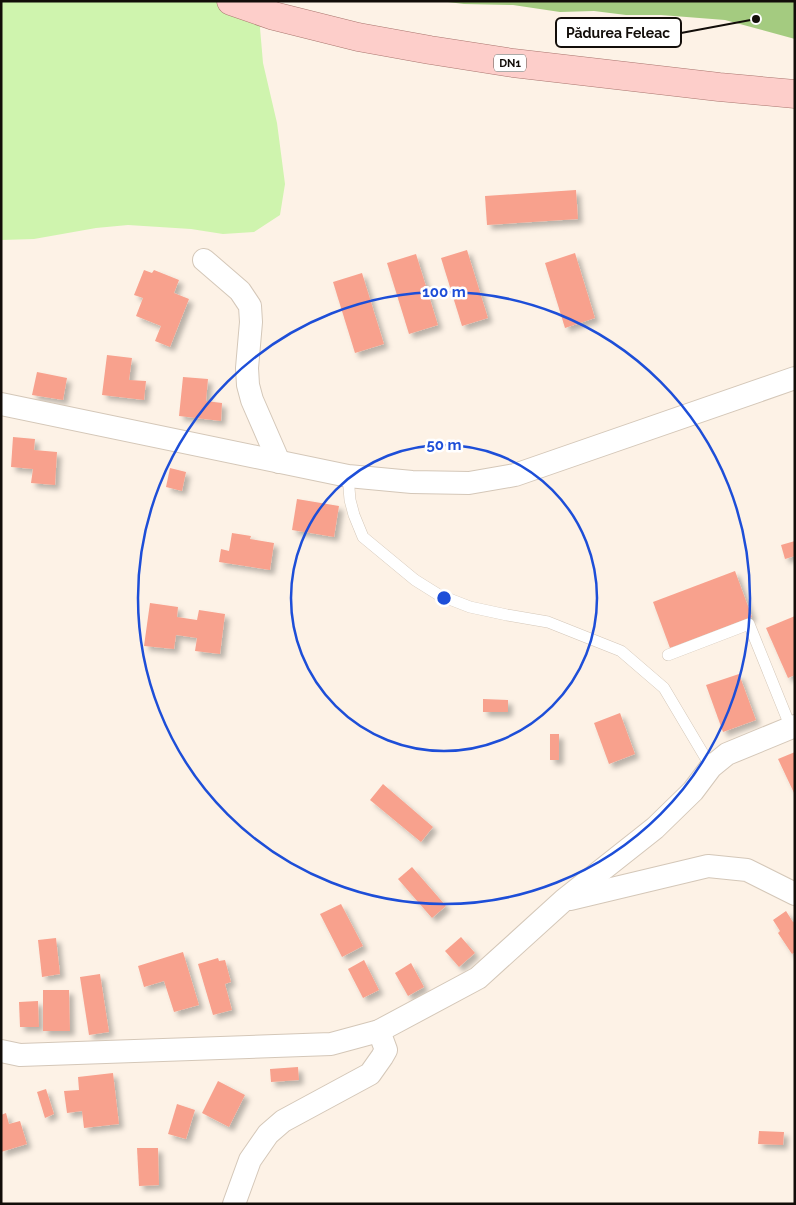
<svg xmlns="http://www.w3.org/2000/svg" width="796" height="1205" viewBox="0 0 796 1205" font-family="Raleway,sans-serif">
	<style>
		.green { fill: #cff4ae }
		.forest { fill: #a4cb80 }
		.building { fill: #f8a18d; filter: url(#shadow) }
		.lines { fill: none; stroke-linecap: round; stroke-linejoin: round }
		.service-casing { stroke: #d4c7b8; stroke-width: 12 }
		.minor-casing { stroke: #d4c7b8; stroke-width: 24 }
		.primary-casing { stroke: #aa766f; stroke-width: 29 }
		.service { stroke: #fff; stroke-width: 11 }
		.minor { stroke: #fff; stroke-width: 22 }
		.primary { stroke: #fdceca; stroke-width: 28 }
		.ring { fill: none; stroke: #1d4ed8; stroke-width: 2.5 }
		.labels { text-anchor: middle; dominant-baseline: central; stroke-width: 5; stroke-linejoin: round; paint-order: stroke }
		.shield { fill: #fff; stroke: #595653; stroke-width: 1 }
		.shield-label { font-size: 11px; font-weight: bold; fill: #120d09 }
		.centre { fill: #1d4ed8; stroke: #fff; stroke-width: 2.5 }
		.ring-label { font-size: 15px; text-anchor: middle; font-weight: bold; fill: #1d4ed8; stroke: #fff; stroke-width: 5; stroke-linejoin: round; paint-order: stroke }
		.leader { fill: none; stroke: #120d09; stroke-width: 2 }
		.callout-dot { fill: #120d09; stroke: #fff; stroke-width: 2 }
		.callout { fill: #fff; stroke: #120d09; stroke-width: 2 }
		.callout-label { font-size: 14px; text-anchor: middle; font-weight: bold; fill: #120d09 }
	</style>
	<defs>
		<filter id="shadow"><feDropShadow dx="4.5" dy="4.5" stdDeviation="2.5" flood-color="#0004"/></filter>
	</defs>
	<rect width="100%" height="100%" fill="#fdf2e6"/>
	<polygon class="green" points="1,1 268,1 260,28 263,63 277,123 285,184 280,215 254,232 223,234 191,229 128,225 96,228 34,239 1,240"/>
	<polygon class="forest" points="440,1 795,1 795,39 725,20 661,15 626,15 594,11 560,12 513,5 464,4"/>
	<g class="building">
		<polygon points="576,190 578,219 487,225 485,196"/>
		<polygon points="467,250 488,318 462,326 441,258"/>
		<polygon points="575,253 595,318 565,328 545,263"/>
		<polygon points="416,254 438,325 409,334 387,263"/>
		<polygon points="144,270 152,273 154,270 179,280 174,293 189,299 170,347 155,341 161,326 136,316 143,298 134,295"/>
		<polygon points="362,273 384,344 355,353 333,282"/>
		<polygon points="107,355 132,358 129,380 146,381 144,400 102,395"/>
		<polygon points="37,372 67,378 63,400 32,395"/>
		<polygon points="183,377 208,379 206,401 222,403 221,421 179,416"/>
		<polygon points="13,437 35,439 34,450 57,452 55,485 31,483 33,469 11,467"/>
		<polygon points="170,468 186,472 182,491 166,487"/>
		<polygon points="297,499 339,506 334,537 292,530"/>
		<polygon points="232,533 251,536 250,539 274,543 270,570 219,562 221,549 229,551"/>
		<polygon points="795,541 795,556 785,559 781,545"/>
		<polygon points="735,571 752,617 670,648 653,602"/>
		<polygon points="150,603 178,607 177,617 197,620 199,610 225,614 220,654 195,651 197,638 176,635 174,649 144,646"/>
		<polygon points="795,616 795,675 788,678 766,628"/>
		<polygon points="739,674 756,720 723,732 706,685"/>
		<polygon points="483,699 508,700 508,712 483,712"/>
		<polygon points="620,713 635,754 609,764 594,723"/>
		<rect x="550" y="734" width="9" height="26"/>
		<polygon points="795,752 795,795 778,759"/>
		<polygon points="383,784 433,827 421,842 370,800"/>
		<polygon points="412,867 446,906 432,918 398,879"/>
		<polygon points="341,904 363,946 342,957 320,914"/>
		<polygon points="786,911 793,922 795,922 795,952 792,954 778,933 780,931 773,920"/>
		<polygon points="461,937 475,953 459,967 445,951"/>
		<polygon points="56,938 60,974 42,977 38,940"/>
		<polygon points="183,952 199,1005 174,1012 164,981 144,987 138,966"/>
		<polygon points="218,958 219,961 225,960 231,982 225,984 232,1010 213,1015 198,964"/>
		<polygon points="364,960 379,990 363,998 348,969"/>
		<polygon points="411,963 424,987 408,996 395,973"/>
		<polygon points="100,974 109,1032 89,1035 80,977"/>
		<polygon points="43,990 69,990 70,1031 43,1031"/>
		<polygon points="38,1001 39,1027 20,1027 19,1002"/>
		<polygon points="298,1067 299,1080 271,1082 270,1069"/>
		<polygon points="113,1073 119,1124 84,1128 82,1111 67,1113 64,1091 79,1090 78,1077"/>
		<polygon points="218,1081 245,1095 229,1127 202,1113"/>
		<polygon points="46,1089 54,1114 45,1118 37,1092"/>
		<polygon points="177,1104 195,1110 186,1139 168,1134"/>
		<polygon points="6,1113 9,1124 20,1121 27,1144 1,1152 1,1115"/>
		<polygon points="759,1131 784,1132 783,1145 758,1144"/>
		<polygon points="137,1148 158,1148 159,1185 139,1186"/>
	</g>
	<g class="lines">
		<defs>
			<g id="service">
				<polyline points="348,476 350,500 354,515 363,537 415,580 439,595 470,607 507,615 548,622 621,651 664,688 711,767"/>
				<polyline points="668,655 749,624 791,728"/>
			</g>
			<g id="minor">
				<polyline points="204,260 240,291 250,306 251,322 247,368 248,385 252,400 279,462"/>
				<polyline points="1,404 348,476 412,482 469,483 515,475 795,378"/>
				<polyline points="570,899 708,866 747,870 795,894"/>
				<polyline points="1,1051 20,1055 331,1044 379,1031 478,978 564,900 655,828 693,791 711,767 727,754 795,726"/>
				<polyline points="234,1204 250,1160 268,1134 283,1121 370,1074 382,1057 386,1050 379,1031"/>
			</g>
			<polyline id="primary" points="231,1 274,16 358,37 430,50 513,63 719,87 795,94"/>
		</defs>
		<use href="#service" class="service-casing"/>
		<use href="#minor" class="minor-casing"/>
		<use href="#primary" class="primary-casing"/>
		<use href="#service" class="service"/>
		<use href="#minor" class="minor"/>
		<use href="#primary" class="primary"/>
	</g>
	<g class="ring">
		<circle cx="444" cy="598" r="153"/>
		<circle cx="444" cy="598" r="306"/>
	</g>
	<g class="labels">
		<rect class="shield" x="494" y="54.5" width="32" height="17" rx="4"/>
		<g class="shield-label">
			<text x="510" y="63">DN1</text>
		</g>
	</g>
	<circle cx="444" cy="598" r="8" class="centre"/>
	<g class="ring-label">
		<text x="444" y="297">100 m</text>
		<text x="444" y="450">50 m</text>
	</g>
	<path class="leader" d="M756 19L681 33"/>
	<circle class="callout-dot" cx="756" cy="19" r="5"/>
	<rect class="callout" x="556" y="18" width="125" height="29" rx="5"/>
	<g class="callout-label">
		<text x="618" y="38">Pădurea Feleac</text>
	</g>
	<rect width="796" height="1205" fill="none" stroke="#120d09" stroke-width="5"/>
</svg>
